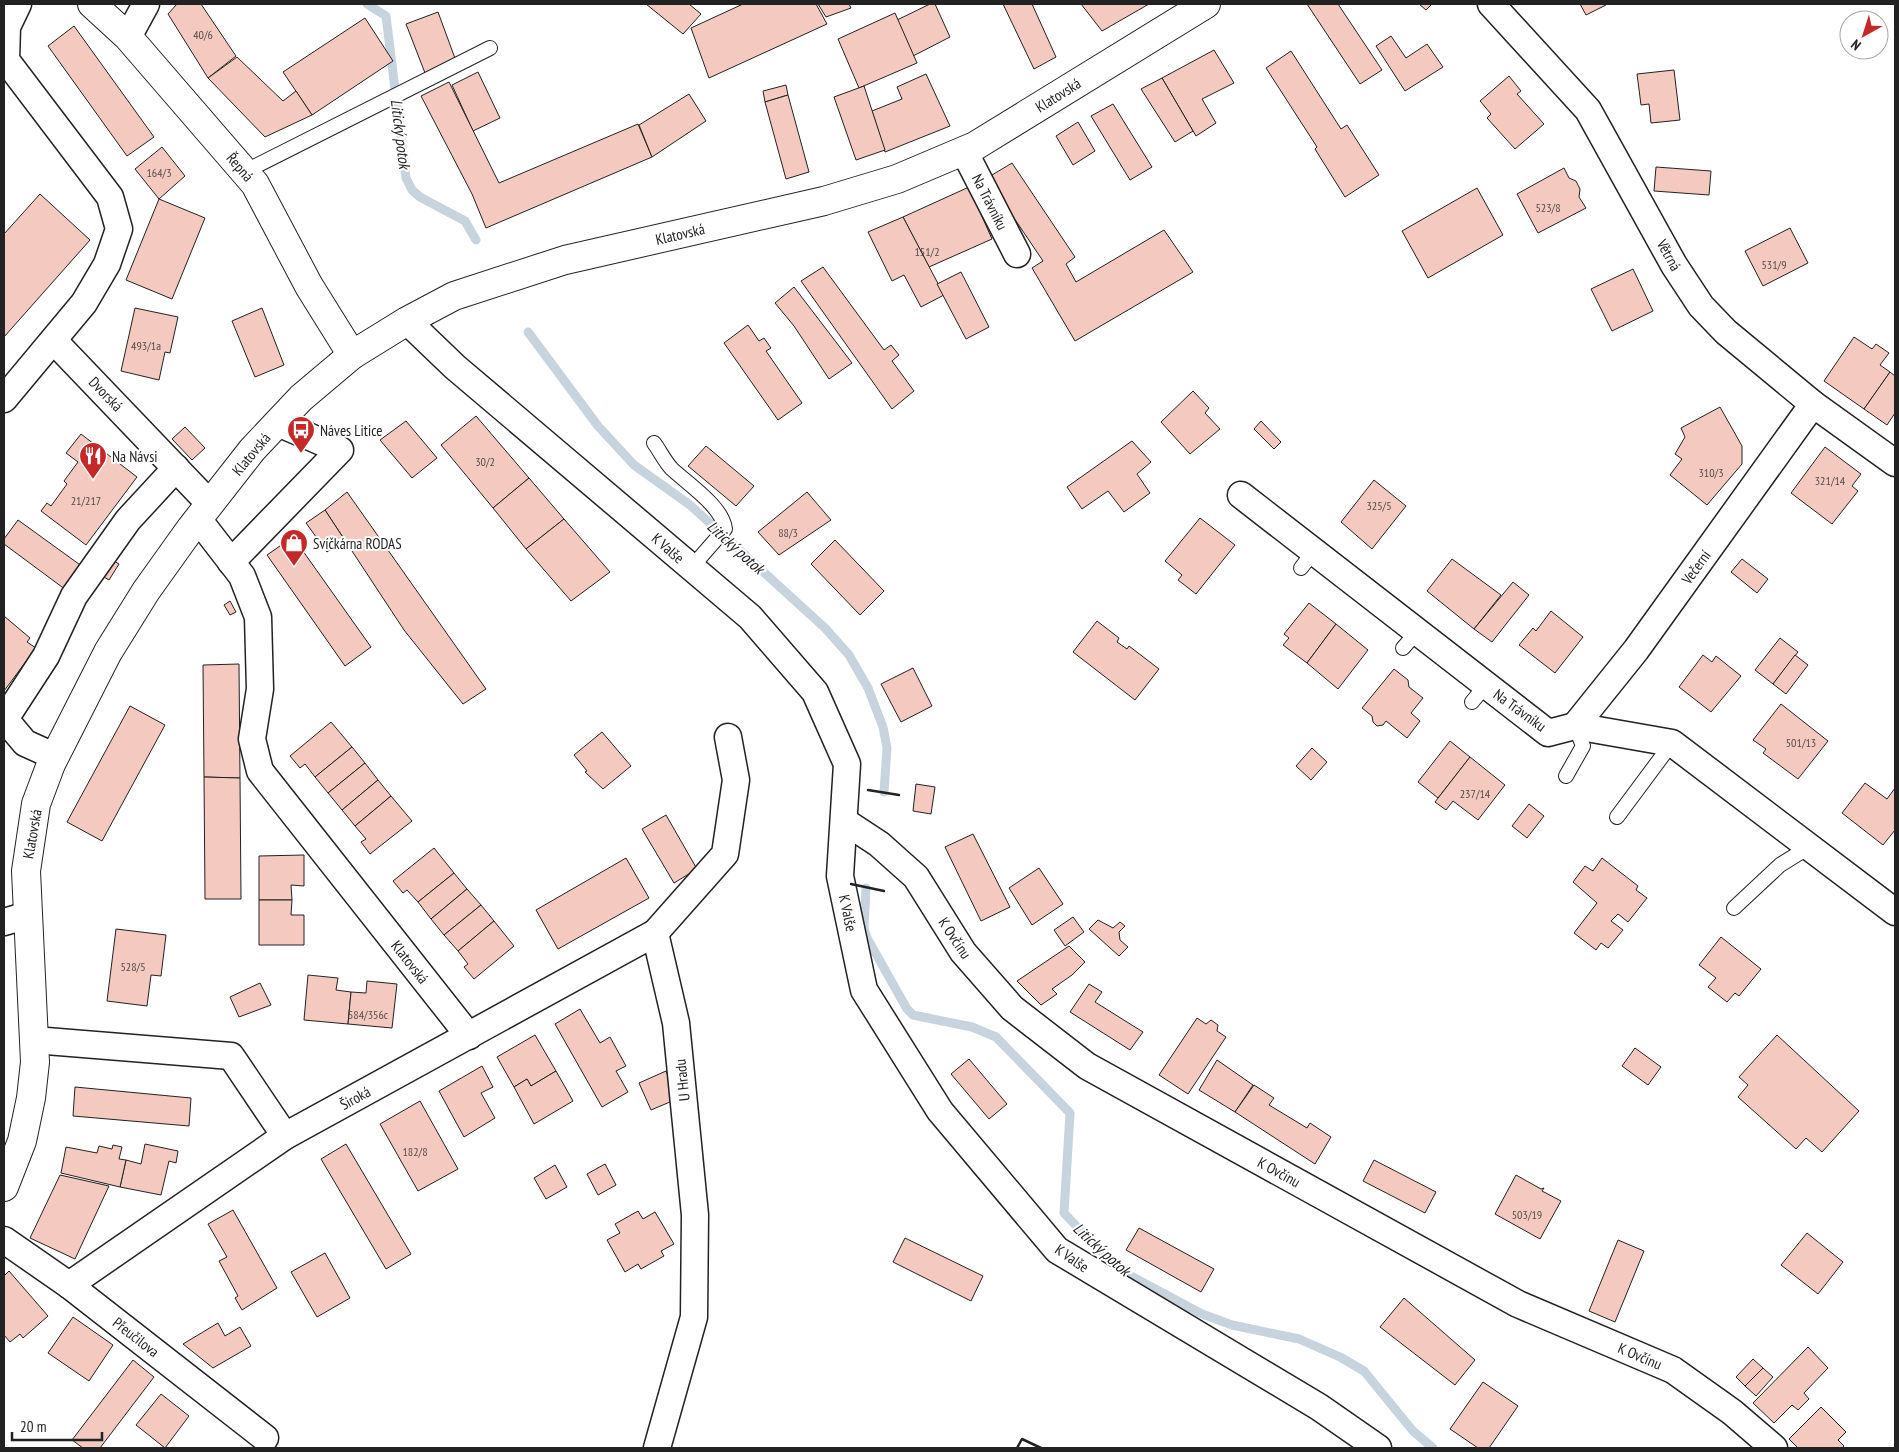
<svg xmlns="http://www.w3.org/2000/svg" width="1899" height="1452" viewBox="0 0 1899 1452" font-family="'PT Sans Narrow',sans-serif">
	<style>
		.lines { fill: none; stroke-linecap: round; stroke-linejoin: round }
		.stream { stroke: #c7d3dd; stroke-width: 9 }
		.building { fill: #f3c9c0; stroke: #222 }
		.service-casing { stroke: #222; stroke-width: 16 }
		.minor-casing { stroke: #222; stroke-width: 29 }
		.tertiary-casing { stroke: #222; stroke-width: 30 }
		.secondary-casing { stroke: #222; stroke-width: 30 }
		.service { stroke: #fff; stroke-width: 14 }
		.minor { stroke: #fff; stroke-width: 26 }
		.tertiary { stroke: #fff; stroke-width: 28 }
		.secondary { stroke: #fff; stroke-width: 28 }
		.wall { stroke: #222; stroke-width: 2.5 }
		.labels { text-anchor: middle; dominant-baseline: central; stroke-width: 4; stroke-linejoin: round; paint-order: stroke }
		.number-label { font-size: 12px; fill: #564c4a }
		.street-label { font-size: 15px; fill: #222; stroke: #fff }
		.poi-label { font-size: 15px; fill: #222; stroke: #fff; text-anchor: start }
		.water-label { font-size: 16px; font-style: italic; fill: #222; stroke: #fff }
	</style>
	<rect width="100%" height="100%" fill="#fff"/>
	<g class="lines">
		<g class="stream">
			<polyline points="367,4 386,16 406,178 412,190 420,197 465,221 476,240"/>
			<polyline points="528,332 598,426 634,465 690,505 825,628 849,655 868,688 883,727 887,748 884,792"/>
			<polyline points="866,888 864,928 867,938 907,1009 913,1015 972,1027 996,1037 1070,1113 1064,1213 1096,1247 1129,1275 1202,1314 1232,1325 1299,1339 1340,1357 1364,1371 1413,1431 1433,1448"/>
		</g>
	</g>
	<g class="building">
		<polygon points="177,4 201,4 236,56 208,78 168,14"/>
		<polygon points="646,4 689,4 701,14 683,34"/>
		<polygon points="743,4 816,4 827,24 709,78 691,28"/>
		<polygon points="818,4 849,4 851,8 826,17"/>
		<polygon points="930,4 935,4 950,37 913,56 897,20"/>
		<polygon points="1003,4 1032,4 1056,57 1034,69"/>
		<polygon points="1081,4 1149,4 1102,31"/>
		<polygon points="1307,4 1338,4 1382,70 1360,84"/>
		<polygon points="1419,4 1432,4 1426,10"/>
		<polygon points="1580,4 1606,4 1606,5 1586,15"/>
		<polygon points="438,12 456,61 425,73 406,24"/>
		<polygon points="895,13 917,63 859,88 838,39"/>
		<polygon points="365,18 393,61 312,115 283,72"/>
		<polygon points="74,26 154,137 127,156 48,46"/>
		<polygon points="1391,36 1406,58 1427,44 1443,67 1405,91 1376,46"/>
		<polygon points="1214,50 1234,83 1202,99 1216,123 1196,136 1162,78"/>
		<polygon points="1291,51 1341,129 1347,125 1379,175 1345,197 1315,149 1317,147 1266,68"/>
		<polygon points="237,57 283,101 296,91 312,115 265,137 208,78"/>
		<polygon points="1674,70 1680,120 1651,123 1649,104 1641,105 1637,74"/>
		<polygon points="478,72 500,118 473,131 452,85"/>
		<polygon points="926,74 950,126 885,152 872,111 902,99 897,87"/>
		<polygon points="1509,76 1521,91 1517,94 1544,124 1515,149 1487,118 1491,114 1480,101"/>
		<polygon points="1162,78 1193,131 1175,142 1141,89"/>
		<polygon points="449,82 499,183 638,124 652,157 486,228 472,194 421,96"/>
		<polygon points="786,85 788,95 765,102 763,91"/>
		<polygon points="864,86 885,150 856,160 834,97"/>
		<polygon points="689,94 706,121 652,157 639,125"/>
		<polygon points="788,95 809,172 786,179 765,102"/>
		<polygon points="1113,104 1152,167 1130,180 1091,116"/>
		<polygon points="1078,122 1095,151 1073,165 1056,136"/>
		<polygon points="162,147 185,176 159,199 135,169"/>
		<polygon points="1012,163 1075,257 1066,264 1076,282 1164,230 1193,272 1075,341 1032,268 1043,261 987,178"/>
		<polygon points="1656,167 1711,171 1709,195 1654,191"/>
		<polygon points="1564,168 1569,178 1576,181 1580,189 1579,197 1586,208 1538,233 1517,194"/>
		<polygon points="969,187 992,239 929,267 903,217"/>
		<polygon points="1477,188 1503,235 1428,278 1402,231"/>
		<polygon points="40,194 90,240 4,337 4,234"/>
		<polygon points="159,199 205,218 172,299 126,280"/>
		<polygon points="903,217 944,295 921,307 904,275 892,281 868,232"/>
		<polygon points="1790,228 1808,263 1763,286 1745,251"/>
		<polygon points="823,267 884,350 891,345 899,355 892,361 914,391 892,409 801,281"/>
		<polygon points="1633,269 1653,311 1612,331 1591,289"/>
		<polygon points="961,272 989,327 966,339 937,284"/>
		<polygon points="794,287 852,363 829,379 794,326 775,303"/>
		<polygon points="135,308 178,317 170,353 165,352 159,380 121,371"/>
		<polygon points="262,308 284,365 255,377 232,321"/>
		<polygon points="748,325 759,341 764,338 771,348 766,351 802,403 778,420 724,343"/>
		<polygon points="1854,337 1872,349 1876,344 1889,353 1880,365 1890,372 1864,409 1824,381"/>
		<polygon points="1890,372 1895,376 1895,413 1887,425 1864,409"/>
		<polygon points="1193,391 1209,408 1205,413 1220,429 1190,454 1161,422"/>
		<polygon points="1720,407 1742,446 1742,464 1707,505 1670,475 1682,459 1675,454 1685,437 1681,428"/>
		<polygon points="476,416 529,478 493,508 441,445"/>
		<polygon points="406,421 437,458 412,478 380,440"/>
		<polygon points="1261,421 1281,442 1274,449 1254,429"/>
		<polygon points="185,427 205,448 192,460 172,439"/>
		<polygon points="81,434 137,477 86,545 41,511 47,503 51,506 67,484 64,481 78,462 66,453"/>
		<polygon points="1132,441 1151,462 1137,474 1150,493 1124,512 1108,491 1082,509 1067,487"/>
		<polygon points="706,446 754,486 736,506 688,466"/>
		<polygon points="1825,447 1861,474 1852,486 1858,491 1832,524 1791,493"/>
		<polygon points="529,478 564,519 526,549 493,508"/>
		<polygon points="1374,480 1406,506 1372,549 1341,522"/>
		<polygon points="347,492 486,689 463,704 404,630 325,510"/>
		<polygon points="807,492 831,520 779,555 758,532"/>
		<polygon points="325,510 344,539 327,552 306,523"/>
		<polygon points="1200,518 1235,545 1196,594 1178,580 1182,575 1165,561"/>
		<polygon points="564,519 610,572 571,601 526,549"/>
		<polygon points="18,520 83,567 66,590 4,544 4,539"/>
		<polygon points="293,537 371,647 345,666 267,555"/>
		<polygon points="835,540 884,591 860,615 811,564"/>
		<polygon points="1452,559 1501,595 1474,629 1427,591"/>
		<polygon points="1742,559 1768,579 1757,593 1731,572"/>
		<polygon points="114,561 119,564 109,580 104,577"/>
		<polygon points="1513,582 1529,595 1492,642 1474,629"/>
		<polygon points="230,601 236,612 230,615 224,605"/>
		<polygon points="1309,603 1336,624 1307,663 1283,645 1289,638 1284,634"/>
		<polygon points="1551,611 1583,637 1555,673 1519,645 1533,628 1536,631"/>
		<polygon points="4,616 30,638 27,642 36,648 4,691"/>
		<polygon points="1097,621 1119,638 1117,642 1127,649 1129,646 1159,669 1135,700 1073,652"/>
		<polygon points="1336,624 1368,650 1338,689 1307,663"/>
		<polygon points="1780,638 1798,652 1773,684 1755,670"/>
		<polygon points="1703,655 1712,662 1716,656 1741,676 1711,712 1679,687"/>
		<polygon points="1795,655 1808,665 1786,694 1773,684"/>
		<polygon points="239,664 240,778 204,777 203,665"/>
		<polygon points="913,668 932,706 901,722 881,684"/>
		<polygon points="1394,669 1408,680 1409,687 1423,698 1411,713 1420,721 1407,738 1386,721 1383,725 1377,726 1373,722 1372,716 1362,708"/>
		<polygon points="1781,704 1828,741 1798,779 1763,753 1766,749 1753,740"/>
		<polygon points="130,706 165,725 102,841 67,822"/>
		<polygon points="331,722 352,747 315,777 305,764 300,768 290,756"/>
		<polygon points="602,732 631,766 603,789 585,772 587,771 574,755"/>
		<polygon points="1450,741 1470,757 1438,798 1418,782"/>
		<polygon points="352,747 365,763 328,793 315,777"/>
		<polygon points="1312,748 1327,762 1311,780 1296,766"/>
		<polygon points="1470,757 1505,785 1478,820 1453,801 1446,810 1435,802"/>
		<polygon points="365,763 378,780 342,810 328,793"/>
		<polygon points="204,777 240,778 241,899 205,899"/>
		<polygon points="378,780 391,796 355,826 342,810"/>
		<polygon points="1865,783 1887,799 1895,788 1895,830 1883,845 1842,813"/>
		<polygon points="916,784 935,787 931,814 913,811"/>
		<polygon points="391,796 412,821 370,854 361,842 366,839 355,826"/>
		<polygon points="1529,804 1544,816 1527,838 1512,826"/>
		<polygon points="666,815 697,869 674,883 642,829"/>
		<polygon points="973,834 1010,907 981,921 945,847"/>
		<polygon points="434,848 454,873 418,902 407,890 403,893 393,881"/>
		<polygon points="304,855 304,886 291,885 292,900 259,900 259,856"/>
		<polygon points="626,858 649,898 558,949 536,910"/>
		<polygon points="1602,858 1638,886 1636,890 1647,898 1628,922 1618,914 1611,921 1623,930 1608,948 1601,943 1596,950 1574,933 1597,903 1573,882 1585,866 1593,871"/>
		<polygon points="1039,868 1063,904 1032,925 1009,888"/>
		<polygon points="454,873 467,889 431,919 418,902"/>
		<polygon points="467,889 481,905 444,935 431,919"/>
		<polygon points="259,900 292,900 291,915 304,915 304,945 259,945"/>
		<polygon points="481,905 494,921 458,951 444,935"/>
		<polygon points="1073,917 1084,932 1065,946 1054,930"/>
		<polygon points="1098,920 1113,928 1120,922 1125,926 1119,932 1120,940 1128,947 1119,956 1089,929"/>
		<polygon points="494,921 514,946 474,979 464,967 468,964 458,951"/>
		<polygon points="116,929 166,935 161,976 151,975 147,1006 107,1001"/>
		<polygon points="1721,937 1761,969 1739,996 1735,993 1727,1002 1708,987 1716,978 1699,965"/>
		<polygon points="1069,946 1085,962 1072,975 1052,989 1057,994 1041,1005 1017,981"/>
		<polygon points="308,975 338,978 336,990 351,992 348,1024 304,1020"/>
		<polygon points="367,981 397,984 392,1028 348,1024 351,992 366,993"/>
		<polygon points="260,983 271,1005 239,1017 230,997"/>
		<polygon points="1089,984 1102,992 1095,1002 1143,1032 1130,1050 1070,1012"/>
		<polygon points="580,1009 600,1043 610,1037 626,1066 616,1071 628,1092 602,1107 555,1024"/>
		<polygon points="1197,1018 1206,1024 1211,1020 1218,1025 1217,1031 1226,1037 1188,1094 1159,1075"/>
		<polygon points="535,1035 556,1071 531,1086 527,1079 514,1087 497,1057"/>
		<polygon points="1777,1035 1859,1111 1822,1152 1806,1138 1796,1149 1738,1097 1748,1085 1739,1077"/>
		<polygon points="1635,1048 1661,1067 1648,1085 1622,1066"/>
		<polygon points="969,1059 1007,1104 989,1119 951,1074"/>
		<polygon points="1217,1060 1253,1085 1235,1112 1199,1090"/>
		<polygon points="482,1066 493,1087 481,1093 495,1118 464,1137 439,1091"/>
		<polygon points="556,1071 573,1101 534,1124 514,1087 527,1079 531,1086"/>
		<polygon points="666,1071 677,1099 651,1110 639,1083"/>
		<polygon points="1254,1085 1274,1098 1269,1105 1307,1128 1310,1123 1331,1137 1315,1164 1235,1112"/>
		<polygon points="75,1087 191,1098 189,1126 73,1116"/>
		<polygon points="420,1101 458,1169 418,1191 380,1124"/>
		<polygon points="145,1144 178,1151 176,1163 169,1161 161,1195 120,1187 126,1160 141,1164"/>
		<polygon points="346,1144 411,1254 386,1269 321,1159"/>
		<polygon points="113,1145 122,1147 119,1159 126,1160 120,1187 61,1173 66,1147 97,1153 99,1146 112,1149"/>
		<polygon points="1374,1160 1436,1192 1425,1213 1363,1181"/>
		<polygon points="605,1164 616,1185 598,1195 587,1174"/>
		<polygon points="555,1165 567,1187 546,1199 534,1178"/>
		<polygon points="60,1175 109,1186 75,1259 30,1238"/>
		<polygon points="1516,1175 1541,1189 1544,1188 1542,1191 1561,1201 1540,1239 1495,1214"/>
		<polygon points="233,1210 277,1288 242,1310 235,1298 238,1296 219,1261 227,1257 208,1224"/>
		<polygon points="638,1211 643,1219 655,1212 674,1244 661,1251 664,1256 641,1269 638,1264 625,1272 607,1240 620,1233 615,1224"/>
		<polygon points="1139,1228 1214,1269 1201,1292 1126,1250"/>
		<polygon points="1807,1233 1843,1262 1818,1294 1781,1265"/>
		<polygon points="905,1238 983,1276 971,1301 893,1262"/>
		<polygon points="1618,1240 1644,1251 1615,1322 1589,1311"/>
		<polygon points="325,1253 350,1298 317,1317 291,1272"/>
		<polygon points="9,1271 48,1316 23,1338 20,1334 10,1342 4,1335 4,1276"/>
		<polygon points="1404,1298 1475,1360 1455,1385 1380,1327"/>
		<polygon points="73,1317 113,1345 89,1381 48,1353"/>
		<polygon points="218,1323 225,1336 240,1327 251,1346 213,1368 183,1344"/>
		<polygon points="1808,1347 1828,1368 1804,1393 1809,1399 1798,1410 1792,1405 1774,1423 1753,1403"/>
		<polygon points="1753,1359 1763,1368 1745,1386 1736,1377"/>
		<polygon points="133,1360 154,1377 100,1448 83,1448 72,1440"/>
		<polygon points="1763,1368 1773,1377 1756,1396 1745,1386"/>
		<polygon points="1483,1382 1518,1406 1489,1448 1478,1448 1450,1429"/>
		<polygon points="161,1394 189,1416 165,1448 136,1425"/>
		<polygon points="1821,1407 1846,1432 1838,1440 1844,1446 1842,1448 1798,1448 1789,1439"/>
	</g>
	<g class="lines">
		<defs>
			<g id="service">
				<polyline points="244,172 490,48"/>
				<path d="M 654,443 C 660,451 665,462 672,469 C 688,484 723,507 725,529 L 691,568"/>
				<polyline points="1301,568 1314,551"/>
				<polyline points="1403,648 1417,632"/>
				<polyline points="1472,702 1486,685"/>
				<polyline points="1566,776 1583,746 1575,726"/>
				<polyline points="1617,817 1672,743"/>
				<polyline points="1734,908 1780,865 1809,847"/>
			</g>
			<g id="minor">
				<polyline points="1491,4 1588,110 1674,265 1701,306 1726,332 1813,404 1895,463"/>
				<polyline points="128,37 146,4"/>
				<polyline points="964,151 1017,254"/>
				<polyline points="407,321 455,367 750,617 815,692 847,764 840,876 864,990 940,1111 1057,1250 1319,1407 1378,1448"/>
				<polyline points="54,341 210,504"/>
				<polyline points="4,399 84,303 107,264 119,229 110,197 6,60 7,27 18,4"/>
				<polyline points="1241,495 1548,733 1575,726 1672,743 1895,912"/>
				<polyline points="198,519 242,576 258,617 260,689 252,739 260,771 469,1036"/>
				<polyline points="231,562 340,450 278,423"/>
				<polyline points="4,718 25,743 54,756"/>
				<polyline points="5,719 46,656 74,596 128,520 176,468"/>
				<polyline points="1575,726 1636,650 1813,404"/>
				<polyline points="844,821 879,844 916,877 963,952 1012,1008 1087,1066 1518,1304 1673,1370 1732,1412 1774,1448"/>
				<polyline points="4,922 28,915"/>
				<polyline points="34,1040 231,1056 285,1136"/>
				<polyline points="4,1240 69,1285 265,1438"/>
				<polyline points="69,1285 285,1136 655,933"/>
				<polyline points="657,1448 694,1317 695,1215 676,1023 655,933 725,854 736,780 728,737"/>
			</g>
			<polyline id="tertiary" points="92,4 128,37 255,184 309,286 352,355"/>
			<polyline id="secondary" points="4,1187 22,1141 31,1098 35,1062 26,871 36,804 51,764 108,652 146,591 191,528 252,450 301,398 352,355 407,321 454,296 565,260 824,201 897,179 975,146 1206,4"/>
		</defs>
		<use href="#service" class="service-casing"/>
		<use href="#minor" class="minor-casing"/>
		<use href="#tertiary" class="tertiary-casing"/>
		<use href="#secondary" class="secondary-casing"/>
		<use href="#service" class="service"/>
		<use href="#minor" class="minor"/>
		<use href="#tertiary" class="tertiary"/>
		<use href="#secondary" class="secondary"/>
		<g class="wall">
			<polyline points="868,790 899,795"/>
			<polyline points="851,884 884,891"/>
			<polyline points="1017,1448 1022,1439 1041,1448"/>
		</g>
	</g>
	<defs>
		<symbol id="bus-pin" viewBox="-11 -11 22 30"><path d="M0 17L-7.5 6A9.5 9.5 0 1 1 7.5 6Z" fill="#c62828" stroke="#fff"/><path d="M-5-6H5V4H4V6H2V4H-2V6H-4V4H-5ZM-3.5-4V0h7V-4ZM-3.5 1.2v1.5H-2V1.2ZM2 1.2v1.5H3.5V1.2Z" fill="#fff"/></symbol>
		<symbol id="restaurant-pin" viewBox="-11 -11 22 30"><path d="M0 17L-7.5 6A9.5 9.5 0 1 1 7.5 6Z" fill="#c62828" stroke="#fff"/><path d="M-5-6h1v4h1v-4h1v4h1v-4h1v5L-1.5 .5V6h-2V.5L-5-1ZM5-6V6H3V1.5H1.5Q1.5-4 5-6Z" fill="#fff"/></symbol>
		<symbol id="shop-pin" viewBox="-11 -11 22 30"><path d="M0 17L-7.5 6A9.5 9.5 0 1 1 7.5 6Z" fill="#c62828" stroke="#fff"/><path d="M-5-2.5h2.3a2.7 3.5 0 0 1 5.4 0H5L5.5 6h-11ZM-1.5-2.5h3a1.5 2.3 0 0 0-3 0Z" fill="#fff"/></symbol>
	</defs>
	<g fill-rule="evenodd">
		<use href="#bus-pin" x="285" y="414" width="32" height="43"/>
		<use href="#restaurant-pin" x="77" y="440" width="32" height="43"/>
		<use href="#shop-pin" x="278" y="527" width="32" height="43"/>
	</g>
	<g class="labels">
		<g class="number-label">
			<text x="203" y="34">40/6</text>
			<text x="159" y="172">164/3</text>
			<text x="1548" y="207">523/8</text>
			<text x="927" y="251">151/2</text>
			<text x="1774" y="264">531/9</text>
			<text x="146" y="345">493/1a</text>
			<text x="485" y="461">30/2</text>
			<text x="1711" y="472">310/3</text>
			<text x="1830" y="480">321/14</text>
			<text x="86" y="500">21/217</text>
			<text x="1379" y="505">325/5</text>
			<text x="788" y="532">88/3</text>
			<text x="1801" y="742">501/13</text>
			<text x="1475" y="793">237/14</text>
			<text x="133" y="966">528/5</text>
			<text x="368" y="1014">584/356c</text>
			<text x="415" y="1151">182/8</text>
			<text x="1527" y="1214">503/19</text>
		</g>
		<g class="street-label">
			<text transform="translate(1058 95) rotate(-32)">Klatovská</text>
			<text transform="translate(240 167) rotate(49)">Řepná</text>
			<text transform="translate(990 202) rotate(63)">Na Trávníku</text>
			<text transform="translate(680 234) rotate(-13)">Klatovská</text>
			<text transform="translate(1669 255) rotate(61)">Větrná</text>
			<text transform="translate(106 394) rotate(46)">Dvorská</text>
			<text transform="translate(251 454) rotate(-50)">Klatovská</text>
			<text transform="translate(668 548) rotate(41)">K Valše</text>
			<text transform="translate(1696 567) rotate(-54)">Večerní</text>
			<text transform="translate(1520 710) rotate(36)">Na Trávníku</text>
			<text transform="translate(32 834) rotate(-80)">Klatovská</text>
			<text transform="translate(848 913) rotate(78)">K Valše</text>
			<text transform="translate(955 938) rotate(56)">K Ovčínu</text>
			<text transform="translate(410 962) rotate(52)">Klatovská</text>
			<text transform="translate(682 1080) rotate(-96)">U Hradu</text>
			<text transform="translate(355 1098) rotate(-29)">Široká</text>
			<text transform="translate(1279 1172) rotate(29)">K Ovčínu</text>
			<text transform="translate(1072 1258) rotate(35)">K Valše</text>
			<text transform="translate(136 1337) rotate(38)">Přeučilova</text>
			<text transform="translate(1640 1356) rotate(23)">K Ovčínu</text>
		</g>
		<g class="poi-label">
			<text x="320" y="430">Náves Litice</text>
			<text x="112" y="456">Na Návsi</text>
			<text x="313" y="543">Svíčkárna RODAS</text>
		</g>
		<g class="water-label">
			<text transform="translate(401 134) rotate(83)">Litický potok</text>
			<text transform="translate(736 547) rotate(42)">Litický potok</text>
			<text transform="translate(1102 1249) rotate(42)">Litický potok</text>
		</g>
	</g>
	<rect width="1899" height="1452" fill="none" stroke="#222222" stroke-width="10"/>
	<g transform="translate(1864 35) rotate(219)"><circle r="24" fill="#ffffff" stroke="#a7a7a7"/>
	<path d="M0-4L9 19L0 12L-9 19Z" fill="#c62828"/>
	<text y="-8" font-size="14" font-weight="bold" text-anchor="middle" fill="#222222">N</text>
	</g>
	<path d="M12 1432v8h90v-8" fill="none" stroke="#222222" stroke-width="2.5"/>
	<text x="20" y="1432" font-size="15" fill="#222222" stroke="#ffffff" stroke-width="4" paint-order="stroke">20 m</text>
</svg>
